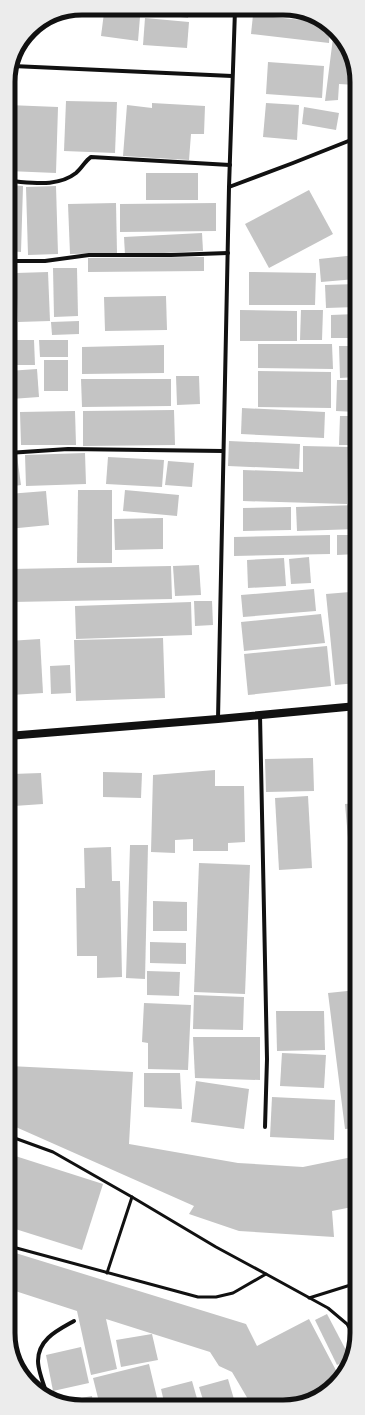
<svg xmlns="http://www.w3.org/2000/svg" width="365" height="1415" viewBox="0 0 365 1415" font-family="'Public Sans',sans-serif">
	<style>
		.building { fill: #c4c4c4 }
		.lines { fill: none; stroke-linecap: round; stroke-linejoin: round }
		.service { stroke: #111; stroke-width: 3 }
		.minor { stroke: #111; stroke-width: 4 }
		.secondary { stroke: #111; stroke-width: 8 }
		.rim { fill: none; stroke: #111; stroke-width: 5 }
	</style>
	<rect width="100%" height="100%" fill="#fff"/>
	<g class="building">
		<polygon points="119,8 138,9 190,9 188,18 119,9"/>
		<polygon points="288,10 302,10 306,13 288,11"/>
		<polygon points="104,13 140,17 138,41 101,36"/>
		<polygon points="253,15 321,22 330,28 329,43 251,34"/>
		<polygon points="145,18 189,22 187,48 143,45"/>
		<polygon points="334,30 338,33 356,72 356,85 339,84 338,100 325,101"/>
		<polygon points="268,62 324,66 322,98 266,94"/>
		<polygon points="66,101 117,102 115,153 64,151"/>
		<polygon points="152,103 205,106 204,134 191,134 189,160 123,156 127,105 152,108"/>
		<polygon points="266,103 299,105 297,140 263,137"/>
		<polygon points="8,105 58,107 56,173 8,171"/>
		<polygon points="304,107 339,113 336,130 302,124"/>
		<rect x="146" y="173" width="52" height="27"/>
		<polygon points="8,185 23,186 21,252 8,251"/>
		<polygon points="56,186 58,254 28,255 26,187"/>
		<polygon points="309,190 333,234 269,268 245,224"/>
		<polygon points="116,203 117,253 70,254 68,204"/>
		<polygon points="216,203 216,231 120,232 120,204"/>
		<polygon points="202,233 203,251 125,255 124,237"/>
		<polygon points="356,255 356,279 321,282 319,259"/>
		<polygon points="204,257 204,271 88,272 88,258"/>
		<polygon points="53,268 77,268 78,316 54,317"/>
		<rect x="8" y="270" width="2" height="44"/>
		<polygon points="48,272 50,321 18,322 16,273"/>
		<polygon points="249,272 316,273 315,305 249,305"/>
		<polygon points="356,284 356,307 326,308 325,285"/>
		<polygon points="166,296 167,330 105,331 104,297"/>
		<polygon points="240,310 297,311 297,341 240,341"/>
		<polygon points="301,310 323,310 322,340 300,340"/>
		<polygon points="356,314 356,338 331,338 331,315"/>
		<polygon points="79,321 79,334 52,335 51,322"/>
		<polygon points="10,340 34,340 35,365 10,365"/>
		<polygon points="39,340 68,340 68,357 40,357"/>
		<polygon points="258,344 332,344 333,369 258,368"/>
		<polygon points="164,345 164,373 82,374 82,347"/>
		<polygon points="339,346 356,346 356,377 340,378"/>
		<rect x="44" y="360" width="24" height="31"/>
		<polygon points="37,369 39,397 11,399 8,371"/>
		<polygon points="258,371 331,372 331,408 258,407"/>
		<polygon points="176,376 199,376 200,404 177,405"/>
		<polygon points="81,379 171,379 171,406 82,407"/>
		<polygon points="337,380 356,380 356,412 336,411"/>
		<polygon points="242,408 325,412 324,438 241,434"/>
		<polygon points="174,410 175,445 83,446 83,411"/>
		<polygon points="75,411 76,445 21,445 20,412"/>
		<polygon points="340,416 356,416 356,445 339,445"/>
		<polygon points="229,441 300,444 299,469 228,466"/>
		<polygon points="303,446 348,447 347,504 243,501 243,470 303,472"/>
		<rect x="348" y="451" width="8" height="19"/>
		<polygon points="85,453 86,484 26,486 25,455"/>
		<polygon points="17,456 21,485 8,487 8,457"/>
		<polygon points="108,457 164,460 162,487 106,484"/>
		<polygon points="168,461 194,463 192,487 165,485"/>
		<polygon points="351,474 356,474 357,498 351,498"/>
		<polygon points="78,490 112,490 112,563 77,563"/>
		<polygon points="125,490 179,495 177,516 123,511"/>
		<polygon points="46,491 49,525 8,529 8,494"/>
		<polygon points="357,505 357,529 297,531 296,507"/>
		<polygon points="291,507 291,530 243,531 243,508"/>
		<polygon points="163,518 163,549 115,550 114,519"/>
		<polygon points="330,535 330,554 234,556 234,537"/>
		<polygon points="337,535 357,535 357,554 337,555"/>
		<polygon points="309,557 311,583 291,584 289,559"/>
		<polygon points="284,558 286,586 248,588 247,560"/>
		<polygon points="199,565 201,595 175,596 173,566"/>
		<polygon points="171,566 172,599 12,602 11,569"/>
		<polygon points="314,589 316,611 243,617 241,595"/>
		<polygon points="350,592 357,657 357,683 335,685 326,594"/>
		<polygon points="194,601 212,601 213,625 195,626"/>
		<polygon points="191,602 192,635 76,639 75,606"/>
		<polygon points="321,614 325,643 244,651 241,622"/>
		<polygon points="163,638 165,698 76,701 74,640"/>
		<polygon points="40,639 43,693 11,695 8,641"/>
		<polygon points="327,646 331,686 248,695 244,654"/>
		<polygon points="70,665 71,693 51,694 50,666"/>
		<polygon points="313,758 314,791 266,792 265,759"/>
		<polygon points="215,770 215,786 244,786 245,842 228,843 228,851 193,851 193,839 175,840 175,853 151,852 153,775"/>
		<polygon points="103,772 142,773 141,798 103,797"/>
		<polygon points="41,773 43,804 14,806 12,774"/>
		<polygon points="308,796 312,868 279,870 275,798"/>
		<polygon points="357,803 357,906 354,906 345,804"/>
		<polygon points="130,845 148,845 145,979 126,978"/>
		<polygon points="111,847 112,881 120,881 122,977 97,978 97,956 77,956 76,888 85,888 84,848"/>
		<polygon points="199,863 250,865 245,994 194,992"/>
		<polygon points="153,901 187,902 187,931 153,931"/>
		<polygon points="150,942 186,943 186,964 150,963"/>
		<polygon points="147,971 180,972 179,996 147,995"/>
		<polygon points="357,990 357,1128 345,1129 328,993"/>
		<polygon points="194,995 244,997 243,1030 193,1029"/>
		<polygon points="144,1003 191,1005 188,1070 148,1069 148,1043 142,1042"/>
		<polygon points="276,1011 324,1011 325,1050 277,1051"/>
		<polygon points="193,1037 260,1037 260,1080 195,1078"/>
		<polygon points="282,1053 326,1055 324,1088 280,1086"/>
		<polygon points="9,1066 133,1072 129,1144 238,1163 303,1167 357,1156 357,1206 332,1211 334,1237 239,1231 189,1214 194,1206 9,1124"/>
		<polygon points="144,1073 180,1073 182,1109 144,1107"/>
		<polygon points="196,1081 249,1089 244,1129 191,1122"/>
		<polygon points="272,1097 335,1100 334,1140 270,1137"/>
		<polygon points="9,1154 103,1184 82,1250 9,1227"/>
		<polygon points="9,1251 246,1324 257,1346 309,1319 340,1378 338,1382 293,1406 252,1406 232,1372 219,1366 210,1352 106,1319 117,1369 91,1375 77,1311 9,1289"/>
		<polygon points="327,1314 349,1356 348,1360 337,1365 315,1320"/>
		<polygon points="152,1334 158,1360 121,1367 116,1340"/>
		<polygon points="81,1347 89,1383 53,1391 46,1355"/>
		<polygon points="149,1364 159,1406 128,1406 127,1403 114,1406 100,1406 93,1378"/>
		<polygon points="228,1379 236,1406 205,1406 199,1387"/>
		<polygon points="192,1381 198,1402 183,1406 165,1406 161,1389"/>
		<polygon points="92,1396 93,1406 72,1406 70,1400"/>
	</g>
	<g class="lines">
		<g class="service">
			<polyline points="9,1136 53,1152 132,1197 216,1247 266,1274 233,1293 216,1297 198,1297 9,1246"/>
			<polyline points="107,1273 132,1197"/>
			<polyline points="266,1274 328,1308 347,1324 356,1340"/>
			<polyline points="309,1298 357,1283"/>
		</g>
		<g class="minor">
			<polyline points="13,66 232,76"/>
			<path d="M 8,181 C 30,182 57,188 76,173 C 82,168 85,161 91,157 L 230,165"/>
			<polyline points="229,187 293,163 356,138"/>
			<polyline points="8,261 45,261 89,255 171,255 228,253"/>
			<polyline points="8,453 68,449 223,451"/>
			<polyline points="260,715 267,1059 265,1127"/>
			<polyline points="218,719 229,187 235,10"/>
			<polyline points="8,762 10,736"/>
			<path d="M 47,1394 C 44,1386 38,1369 38,1361 C 38,1339 58,1330 74,1321"/>
		</g>
		<polyline class="secondary" points="8,736 218,719 357,706"/>
	</g>
	<path d="M0 0H365V1415H0ZM82 15H283A67 67 0 0 1 350 82V1333A67 67 0 0 1 283 1400H82A67 67 0 0 1 15 1333V82A67 67 0 0 1 82 15Z" fill="#ececec" fill-rule="evenodd"/>
	<path class="rim" d="M82 15H283A67 67 0 0 1 350 82V1333A67 67 0 0 1 283 1400H82A67 67 0 0 1 15 1333V82A67 67 0 0 1 82 15Z"/>
</svg>
